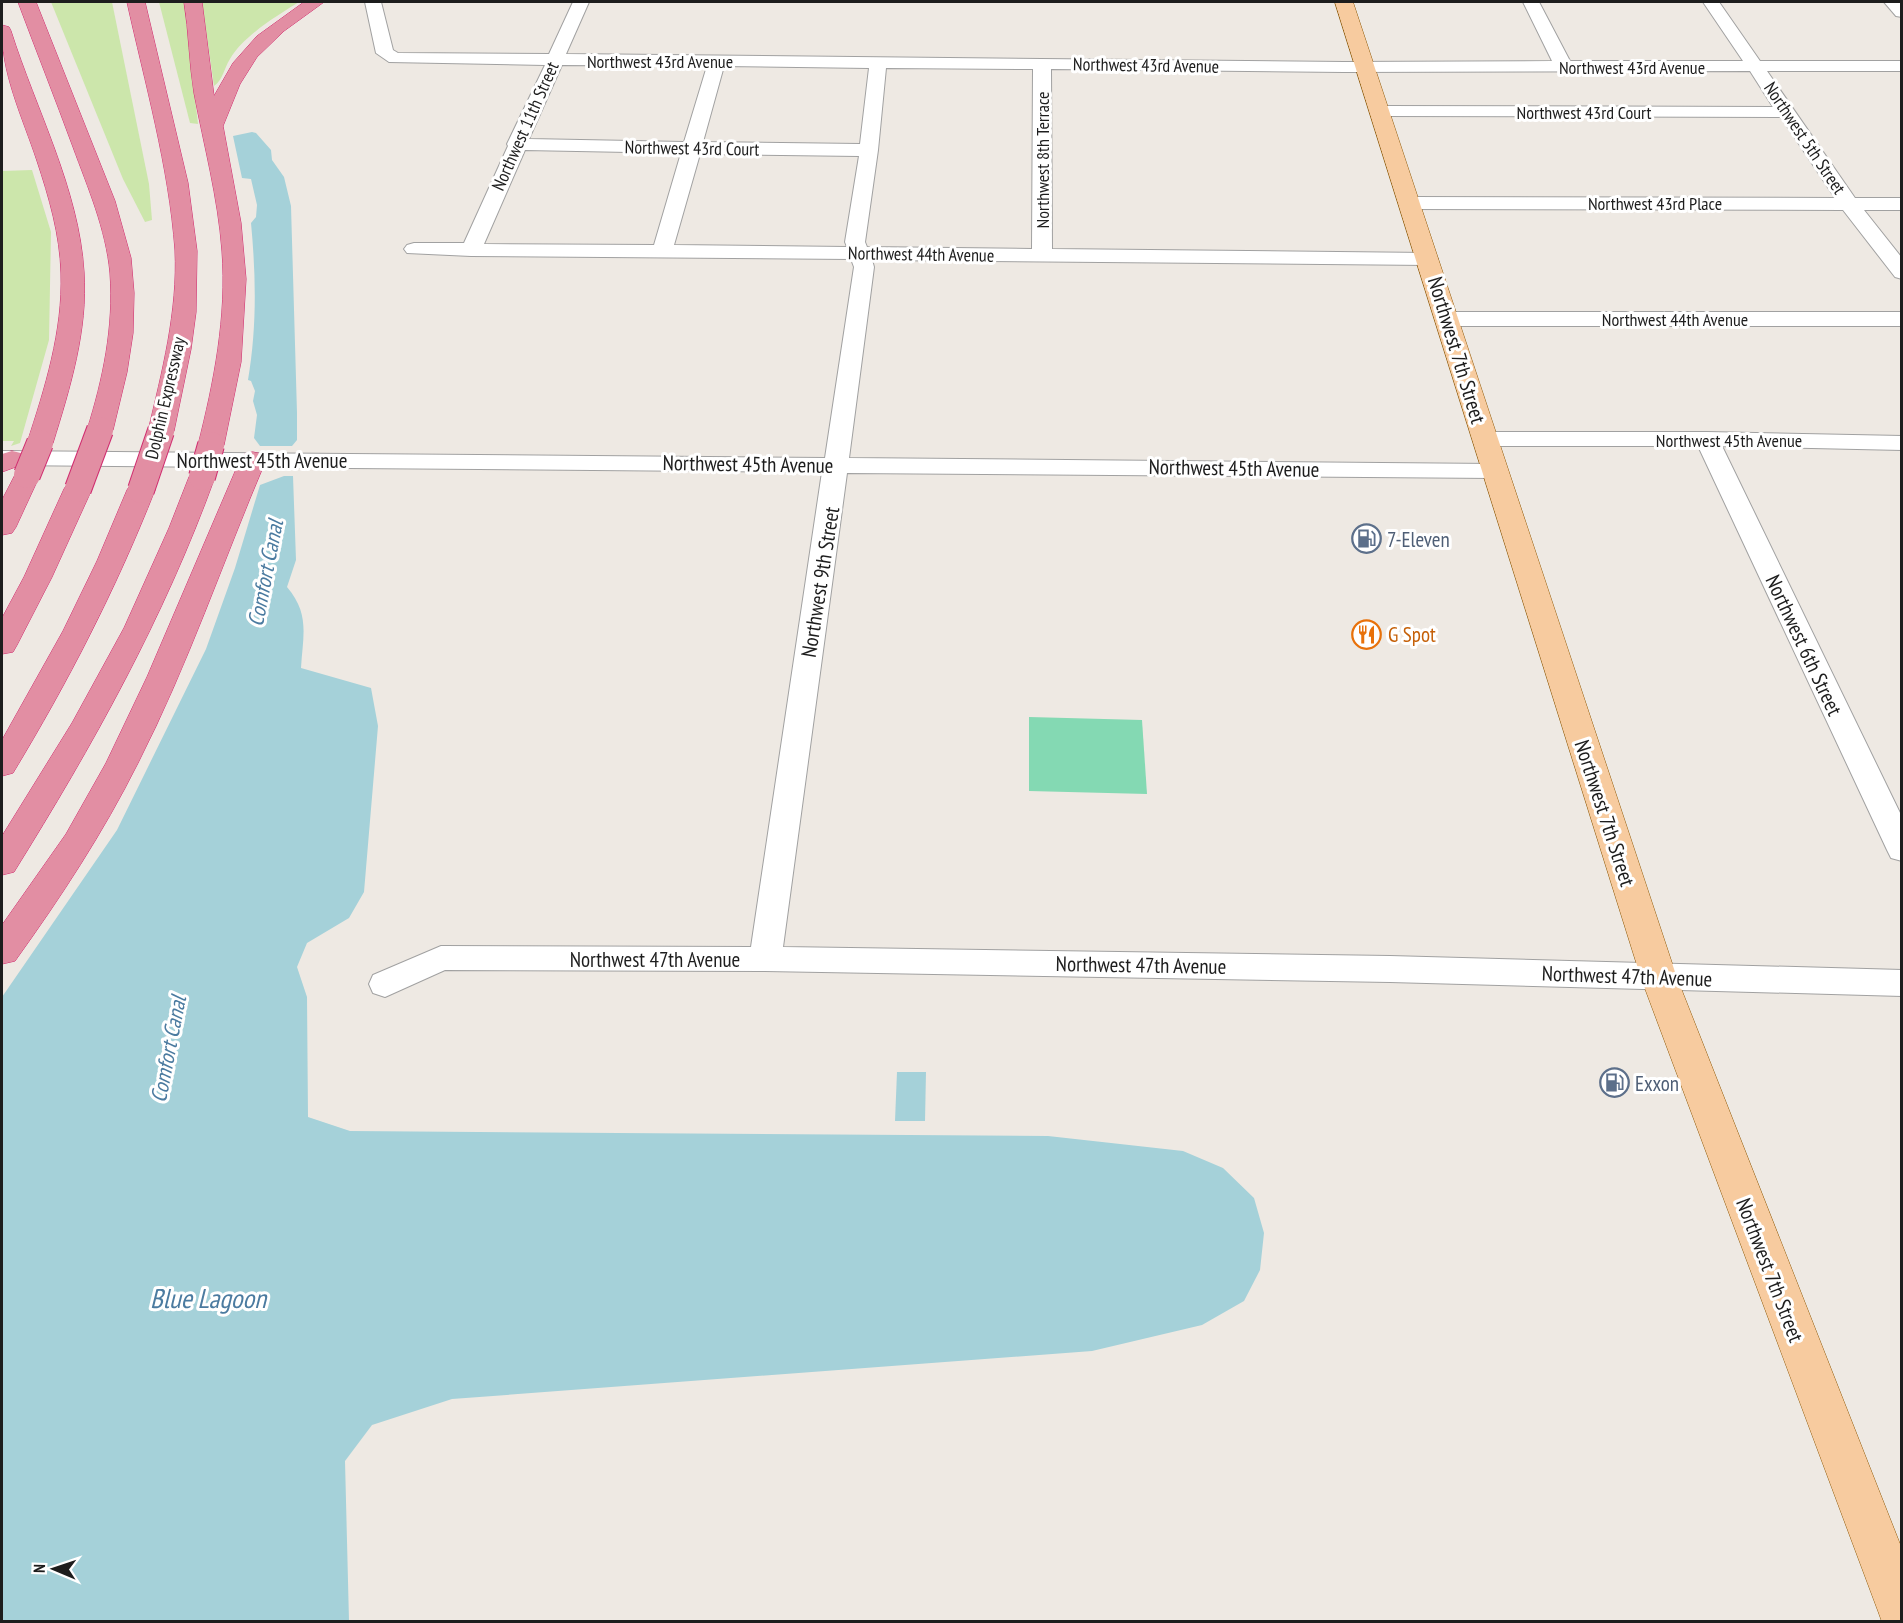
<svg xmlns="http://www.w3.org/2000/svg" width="1903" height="1623" viewBox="0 0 1903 1623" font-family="'PT Sans Narrow',sans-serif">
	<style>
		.grass { fill: #cce6ab }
		.pitch { fill: #84d9b3 }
		.water { fill: #a5d1d9 }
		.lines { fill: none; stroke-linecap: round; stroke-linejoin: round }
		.minor-casing { stroke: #a1a1a1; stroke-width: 2 }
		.major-casing { stroke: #8f5907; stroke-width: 1 }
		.highway-casing { stroke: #d02c6f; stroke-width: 1 }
		.minor { fill: #fff; fill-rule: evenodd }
		.major { fill: #f7cb9f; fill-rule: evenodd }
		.highway { fill: #e28ea3; fill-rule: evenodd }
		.highway-bridge-casing { stroke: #d02c6f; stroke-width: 28; stroke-linecap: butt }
		.highway-bridge { stroke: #e28ea3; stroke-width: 26 }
		.labels { text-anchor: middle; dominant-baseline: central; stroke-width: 6; stroke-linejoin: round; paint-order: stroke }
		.far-street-label { font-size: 18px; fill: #1d1d1d; stroke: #fff }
		.street-label { font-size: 21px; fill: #1d1d1d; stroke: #fff }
		.service-label { font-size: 21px; fill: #4e5e75; stroke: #fff; text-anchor: start }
		.food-label { font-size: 21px; fill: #c56008; stroke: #fff; text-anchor: start }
		.water-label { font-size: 22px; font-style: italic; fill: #4b7ba0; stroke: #fff }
		.near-water-label { font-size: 27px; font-style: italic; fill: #4b7ba0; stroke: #fff }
	</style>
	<rect width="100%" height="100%" fill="#eee9e3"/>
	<g class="grass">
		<polygon points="51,2 112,2 149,184 152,220 145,222 123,179"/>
		<polygon points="159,2 184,2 198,124 190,123"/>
		<path d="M 202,2 L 299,2 C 278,15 243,36 230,59 C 224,68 223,80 214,86 Z"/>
		<polygon points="32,170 51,232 49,340 20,443 11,446 14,441 2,441 2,171"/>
	</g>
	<polygon class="pitch" points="1029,717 1142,720 1147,794 1029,791"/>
	<g class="water">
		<path d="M 252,132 L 256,133 L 271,150 L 272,160 L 284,177 L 291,206 L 297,413 L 297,440 L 292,446 L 260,446 L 254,438 L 257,415 L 253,401 L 255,391 L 251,381 L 248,380 C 257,327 256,276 251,223 L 256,217 L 257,205 L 251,179 L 242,178 L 233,136 Z"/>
		<path d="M 284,476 L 293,476 L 296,560 L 287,587 C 310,614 303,635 301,668 L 371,688 L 378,726 L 364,892 L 349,918 L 307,943 L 297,967 L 307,997 L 308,1117 L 350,1131 L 1048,1136 L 1183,1151 L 1223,1168 L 1254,1198 L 1264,1233 L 1260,1270 L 1244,1301 L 1202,1325 L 1092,1351 L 452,1399 L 372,1425 L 345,1461 L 349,1621 L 2,1621 L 2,997 L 117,830 L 206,649 L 235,568 L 260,485 Z"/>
		<polygon points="897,1072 926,1072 925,1121 895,1121"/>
	</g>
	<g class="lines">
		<defs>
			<g id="minor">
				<path d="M 365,2 L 381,2 L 393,50 L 398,53 L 549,54 L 573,2 L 589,2 L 566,54 L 1344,62 L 1552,61 L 1523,2 L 1539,2 L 1570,61 L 1743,61 L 1703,2 L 1719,2 L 1760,61 L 1902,61 L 1902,71 L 1767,71 L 1855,198 L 1902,198 L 1902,210 L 1864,210 L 1902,258 L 1902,279 L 1895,277 L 1843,210 L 1409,209 L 1402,207 L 1399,203 L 1402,199 L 1409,197 L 1835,198 L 1781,117 L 1380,116 L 1374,115 L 1371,111 L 1374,107 L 1380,106 L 1773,107 L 1750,71 L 1344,72 L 1051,69 L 1052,249 L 1428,253 L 1435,255 L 1438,259 L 1435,263 L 1428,265 L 872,260 L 874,267 L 849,458 L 1494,464 L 1503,466 L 1506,471 L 1503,476 L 1494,478 L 847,473 L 783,947 L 1390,956 L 1902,970 L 1902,996 L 1390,982 L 765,971 L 445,970 L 385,997 L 373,993 L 369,984 L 373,975 L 441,946 L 751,947 L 822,472 L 2,465 L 2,451 L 825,458 L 854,267 L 851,259 L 471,256 L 407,253 L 404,249 L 407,245 L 414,243 L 464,243 L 508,146 L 507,144 L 545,65 L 389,62 L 376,53 ZM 562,65 L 707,66 L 684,142 L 529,139 ZM 724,66 L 869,68 L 860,144 L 703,142 ZM 886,68 L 1033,69 L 1032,249 L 867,247 L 865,242 L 878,150 ZM 525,150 L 681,153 L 654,245 L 484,244 ZM 700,154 L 859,156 L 845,242 L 847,247 L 674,245 Z"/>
				<polygon points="1884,2 1901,2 1902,17 1896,16"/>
				<polygon points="1448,312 1902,312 1902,326 1448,326 1440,324 1437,319 1440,314"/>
				<polygon points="1485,432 1707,432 1902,436 1902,450 1722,446 1902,817 1902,861 1891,858 1887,850 1698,446 1485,446 1477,444 1473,439 1477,434"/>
			</g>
			<polygon id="major" points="1335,2 1353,2 1677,978 1902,1549 1902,1622 1882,1622 1878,1611 1641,978"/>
			<g id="highway">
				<path d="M 18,2 L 36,2 L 115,201 L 131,258 L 134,293 L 133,333 L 127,372 L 113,430 L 109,435 L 100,438 L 91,435 L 87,430 C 103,379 114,327 110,273 C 106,229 88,188 73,147 C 55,98 36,50 18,2 Z"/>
				<path d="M 127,2 L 145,2 L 188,183 L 197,251 L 196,312 L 191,349 L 174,431 L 170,437 L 161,439 L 152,437 L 148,431 C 162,372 178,311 175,250 C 169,167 145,83 127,2 Z"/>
				<path d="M 184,2 L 202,2 L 214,96 L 233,63 L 257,36 L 304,2 L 324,2 L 284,31 L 257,57 L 240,84 L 223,126 L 241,223 L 246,279 L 241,362 L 224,445 L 220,451 L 211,453 L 202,451 L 198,445 C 214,382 227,316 222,251 C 218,197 204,146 194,93 C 189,63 189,32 184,2 Z"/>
				<path d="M 2,25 L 9,27 L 11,31 C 36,110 79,189 84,272 C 88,330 70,388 53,443 L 49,449 L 40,451 L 31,449 L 27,443 C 45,388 63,331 61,273 C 60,235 49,197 37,161 C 23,118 0,72 2,25 Z"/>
				<polygon points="12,451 21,453 25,459 21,465 2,472 2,454"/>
				<path d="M 253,452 L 262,454 L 266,460 C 223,561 188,665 138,763 C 103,833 61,897 15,961 L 2,964 L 2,925 L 66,834 L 106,763 L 147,677 L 240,460 L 244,454 Z"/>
				<polygon points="27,467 36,469 40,475 16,527 12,533 2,535 2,500 18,469"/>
				<path d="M 202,469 L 211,471 L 215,477 C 164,618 93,745 14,872 L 2,875 L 2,836 L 72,723 L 124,628 L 169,528 L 189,477 L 193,471 Z"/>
				<polygon points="78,481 88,483 92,489 52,577 17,645 13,652 2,654 2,618 24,577 64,489 68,483"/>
				<path d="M 141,482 L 151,484 L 155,490 C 116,589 68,682 13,773 L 2,776 L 2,740 L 63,631 L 97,561 L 127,490 L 131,484 Z"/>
			</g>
		</defs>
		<use href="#minor" class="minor-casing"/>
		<use href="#major" class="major-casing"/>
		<use href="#highway" class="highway-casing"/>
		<use href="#minor" class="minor"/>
		<use href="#major" class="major"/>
		<use href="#highway" class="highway"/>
		<defs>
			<g id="highway-bridge">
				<polyline points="27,475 40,443"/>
				<polyline points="202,477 211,445"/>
				<polyline points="78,489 100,430"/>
				<polyline points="141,490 161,431"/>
			</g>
		</defs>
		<use href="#highway-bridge" class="highway-bridge-casing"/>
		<use href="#highway-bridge" class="highway-bridge"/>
	</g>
	<defs>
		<symbol id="fuel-ring" viewBox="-11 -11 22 22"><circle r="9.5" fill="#fff" stroke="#5c6f8a" stroke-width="1.5"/><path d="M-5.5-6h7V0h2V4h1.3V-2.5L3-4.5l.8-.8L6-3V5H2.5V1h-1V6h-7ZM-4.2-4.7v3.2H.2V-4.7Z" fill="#5c6f8a"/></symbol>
		<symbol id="restaurant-ring" viewBox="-11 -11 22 22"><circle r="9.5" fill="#fff" stroke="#e8710a" stroke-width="1.5"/><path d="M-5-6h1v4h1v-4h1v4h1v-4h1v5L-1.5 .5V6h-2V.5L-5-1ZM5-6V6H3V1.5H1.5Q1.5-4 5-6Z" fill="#e8710a"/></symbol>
	</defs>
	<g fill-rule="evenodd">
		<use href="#fuel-ring" x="1350" y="522" width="33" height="33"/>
		<use href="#restaurant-ring" x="1350" y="618" width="33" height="33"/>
		<use href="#fuel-ring" x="1598" y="1066" width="33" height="33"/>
	</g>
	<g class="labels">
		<g class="far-street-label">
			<text x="660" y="61">Northwest 43rd Avenue</text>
			<text transform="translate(1146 65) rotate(1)">Northwest 43rd Avenue</text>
			<text x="1632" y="67">Northwest 43rd Avenue</text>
			<text x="1584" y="112">Northwest 43rd Court</text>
			<text transform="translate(525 126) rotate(-66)">Northwest 11th Street</text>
			<text transform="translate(1805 138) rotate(56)">Northwest 5th Street</text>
			<text transform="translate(692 148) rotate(1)">Northwest 43rd Court</text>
			<text transform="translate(1042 160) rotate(-90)">Northwest 8th Terrace</text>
			<text x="1655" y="203">Northwest 43rd Place</text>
			<text transform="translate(921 254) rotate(1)">Northwest 44th Avenue</text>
			<text x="1675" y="319">Northwest 44th Avenue</text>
			<text transform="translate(165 398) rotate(-77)">Dolphin Expressway</text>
			<text x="1729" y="440">Northwest 45th Avenue</text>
		</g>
		<g class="street-label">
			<text transform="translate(1457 350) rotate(73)">Northwest 7th Street</text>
			<text x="262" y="460">Northwest 45th Avenue</text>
			<text transform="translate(748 464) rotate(1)">Northwest 45th Avenue</text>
			<text transform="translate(1234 468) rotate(1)">Northwest 45th Avenue</text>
			<text transform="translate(820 582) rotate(-81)">Northwest 9th Street</text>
			<text transform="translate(1804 645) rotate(65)">Northwest 6th Street</text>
			<text transform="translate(1605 813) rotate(72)">Northwest 7th Street</text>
			<text x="655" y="959">Northwest 47th Avenue</text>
			<text transform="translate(1141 965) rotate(1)">Northwest 47th Avenue</text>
			<text transform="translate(1627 976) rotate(2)">Northwest 47th Avenue</text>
			<text transform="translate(1770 1270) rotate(69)">Northwest 7th Street</text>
		</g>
		<g class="service-label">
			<text x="1387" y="539">7-Eleven</text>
			<text x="1635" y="1083">Exxon</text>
		</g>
		<g class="food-label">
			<text x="1388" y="634">G Spot</text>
		</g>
		<g class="water-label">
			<text transform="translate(265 573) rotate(-79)">Comfort Canal</text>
			<text transform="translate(168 1049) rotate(-79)">Comfort Canal</text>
		</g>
		<g class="near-water-label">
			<text x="208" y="1298">Blue Lagoon</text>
		</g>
	</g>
	<rect width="1903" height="1623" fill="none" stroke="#1d1d1d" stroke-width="6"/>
	<g transform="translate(54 1569) rotate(272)" stroke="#ffffff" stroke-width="4.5" paint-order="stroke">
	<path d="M0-4.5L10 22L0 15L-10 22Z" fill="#1d1d1d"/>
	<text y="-9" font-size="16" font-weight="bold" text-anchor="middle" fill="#1d1d1d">N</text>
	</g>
</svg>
